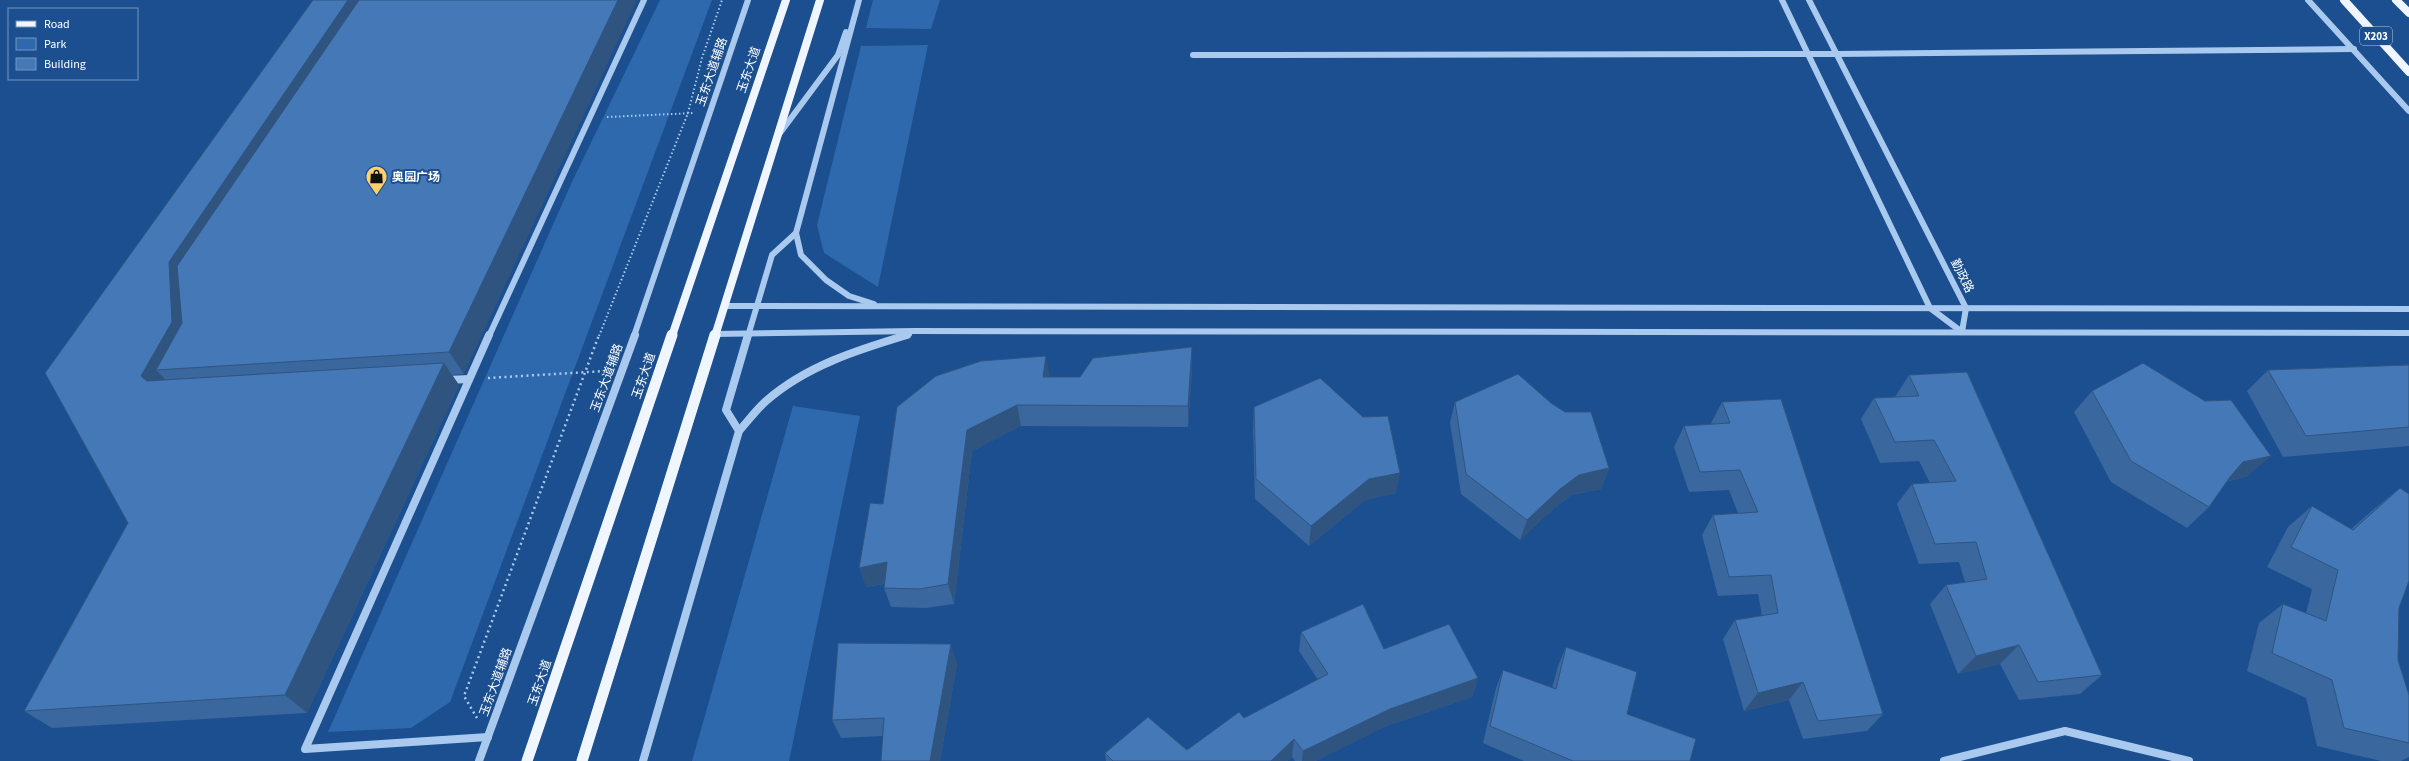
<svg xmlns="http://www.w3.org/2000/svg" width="2409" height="761" viewBox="0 0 2409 761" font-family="'Source Sans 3','Noto Sans SC',sans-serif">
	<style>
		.green { fill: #2e69ad }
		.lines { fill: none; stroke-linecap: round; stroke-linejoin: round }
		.path-far1 { stroke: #a9c9ee; stroke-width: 2; stroke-dasharray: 1.5 2.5; stroke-linecap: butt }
		.path { stroke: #a9c9ee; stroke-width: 2.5; stroke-dasharray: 2 3.5; stroke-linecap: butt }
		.minor-far1 { stroke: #a9c9ee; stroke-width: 6 }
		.minor { stroke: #a9c9ee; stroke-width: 8 }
		.major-far1 { stroke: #f0f6ff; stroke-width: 8 }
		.major { stroke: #f0f6ff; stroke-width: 11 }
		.wall { fill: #3a679d }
		.shaded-wall { fill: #305480 }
		.building { fill: #4478b7; stroke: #305480 }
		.labels { text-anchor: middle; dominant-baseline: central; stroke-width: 4; stroke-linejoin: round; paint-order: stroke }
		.shield { fill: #1b4f8f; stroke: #bbcadd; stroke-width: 1 }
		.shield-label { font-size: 11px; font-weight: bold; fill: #fff }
		.street-label { font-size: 12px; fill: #fff; stroke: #1b4f8f }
		.poi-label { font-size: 12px; font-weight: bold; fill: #fff; stroke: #1b4f8f; text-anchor: start }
	</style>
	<rect width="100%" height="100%" fill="#1b4f8f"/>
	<g class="green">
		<polygon points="660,0 712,0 450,702 411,728 328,732 571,184"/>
		<polygon points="873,0 940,0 931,29 866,28"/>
		<polygon points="928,45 878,287 824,253 817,225 861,46"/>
		<polygon points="793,406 860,416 789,761 692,761"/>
	</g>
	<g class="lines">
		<g class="path-far1">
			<polyline points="607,117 694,113"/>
			<polyline points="599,336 688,113 702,58 722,0"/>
		</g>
		<g class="path">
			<polyline points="488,378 605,371"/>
			<polyline points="477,718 464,696 599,335"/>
		</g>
		<g class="minor-far1">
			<polyline points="1782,0 1930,308 1962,332 1966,308 1809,0"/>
			<polyline points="2308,0 2409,111"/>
			<polyline points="1193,55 1836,54 2354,49"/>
			<polyline points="780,133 838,55 846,32"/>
			<polyline points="796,233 801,255 826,280 849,296 874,304"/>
			<polyline points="724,306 2409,309"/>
			<polyline points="715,334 915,331 2409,333"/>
			<polyline points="489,336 644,0"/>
			<polyline points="634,336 748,0"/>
			<polyline points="748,336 772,255 796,233 859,0"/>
			<polyline points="904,336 909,334"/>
		</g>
		<g class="minor">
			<polyline points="447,380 469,379"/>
			<path d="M 739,431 C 748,421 756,410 766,401 C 806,366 857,350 907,335"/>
			<polyline points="488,737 305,749 489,335"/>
			<polyline points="479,761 635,335"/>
			<polyline points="643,761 739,431 726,410 748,335"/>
			<polyline points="1944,761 2065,731 2189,761"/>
		</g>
		<g class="major-far1">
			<polyline points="2344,0 2409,72"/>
			<polyline points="2396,0 2409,13"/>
			<polyline points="672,336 786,0"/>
			<polyline points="715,336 820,0"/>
		</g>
		<g class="major">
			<polyline points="527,761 672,335"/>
			<polyline points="582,761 715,335"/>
		</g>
	</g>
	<g class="wall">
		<polygon points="313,0 464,374 452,375 459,385 307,713 52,728 24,711 128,523 45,373"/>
		<polygon points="2409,365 2409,446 2283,457 2247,391 2268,370"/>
		<polygon points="1192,369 1188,427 1021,426 972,451 954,604 926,608 891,607 884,588 884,584 866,587 883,504 1050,377 1080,377"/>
		<polygon points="1909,375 2102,675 2080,694 2019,700 2000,664 1958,674 1930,604 1946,585 1965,582 1959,562 1919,564 1897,504 1912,484 1930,483 1919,461 1880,463 1861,419 1874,398 1895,397"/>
		<polygon points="2092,391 2248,476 2226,482 2209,507 2187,528 2111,482 2074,412"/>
		<polygon points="1455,402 1609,468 1601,489 1571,495 1552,510 1520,540 1461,494 1450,423"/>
		<polygon points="1722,402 1883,714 1867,731 1803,739 1789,700 1744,711 1723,639 1735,620 1762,616 1758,594 1718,596 1702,535 1713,515 1738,513 1729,490 1689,492 1674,447 1684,426 1712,424 1711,423"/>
		<polygon points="1254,407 1396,493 1365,500 1309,546 1255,499 1253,428"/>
		<polygon points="2400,488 2398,660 2409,695 2409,757 2401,761 2381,761 2317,746 2306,698 2247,671 2259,623 2283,604 2306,613 2312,589 2267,567 2288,527 2312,506 2351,529 2374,509"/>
		<polygon points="1301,632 1384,649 1478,678 1472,697 1386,726 1315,761 1295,761 1292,757 1287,761 1106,761 1105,753 1187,750 1244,718 1318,680 1299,651"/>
		<polygon points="1566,647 1627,714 1690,761 1524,761 1483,743 1496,688 1503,670 1552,688 1558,666"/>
		<polygon points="957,663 940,761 881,761 883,736 841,738 832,720"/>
	</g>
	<g class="shaded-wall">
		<polygon points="348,0 376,0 192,344 156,370 170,384 163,398 141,376 169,262"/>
		<polygon points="618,0 637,0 464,374 449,352"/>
		<polygon points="1192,347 1192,369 1188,427 1188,406"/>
		<polygon points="1046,356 1050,378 1043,377"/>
		<polygon points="444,363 459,385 307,713 285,695"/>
		<polygon points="1017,405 1021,426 972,451 954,604 948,584 967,430"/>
		<polygon points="2271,456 2248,476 2221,483 2243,462"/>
		<polygon points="1609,468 1601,489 1571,495 1552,510 1520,540 1527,520 1560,489 1579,475"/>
		<polygon points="1400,473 1396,493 1365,500 1309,546 1311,526 1369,479"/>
		<polygon points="887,562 894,582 866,587 859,568"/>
		<polygon points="951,644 957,663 940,761 930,761"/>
		<polygon points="2019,645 2000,664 1958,674 1976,656"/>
		<polygon points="1478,678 1472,697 1386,726 1315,761 1302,761 1303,751 1390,709"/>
		<polygon points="1803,682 1789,700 1744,711 1758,693"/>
		<polygon points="1294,739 1292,757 1287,761 1271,761"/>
	</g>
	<g class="building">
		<polygon points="313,0 348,0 169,262 172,322 141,376 147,381 444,363 285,695 24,711 128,523 45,373"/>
		<polygon points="359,0 618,0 449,352 156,370 182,323 177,266"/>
		<polygon points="1192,347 1188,406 1017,405 967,430 948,584 920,589 884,588 887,562 859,568 870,503 883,504 897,407 936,376 981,361 1046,356 1043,377 1080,377 1093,358"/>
		<polygon points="2143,363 2205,401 2231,400 2271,456 2243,462 2230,477 2209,507 2131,461 2092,391"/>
		<polygon points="2409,365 2409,427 2306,436 2268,370"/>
		<polygon points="1967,372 2102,675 2038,682 2019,645 1976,656 1946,585 1987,579 1976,542 1935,544 1912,484 1956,481 1934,440 1895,442 1874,398 1919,396 1909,375"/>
		<polygon points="1518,374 1551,403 1565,412 1591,412 1609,468 1579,475 1560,489 1527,520 1466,474 1455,402"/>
		<polygon points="1320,378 1363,417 1388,416 1400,473 1369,479 1311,526 1256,479 1254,407"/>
		<polygon points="1781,399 1883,714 1818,721 1803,682 1758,693 1735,620 1778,613 1771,575 1729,577 1713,515 1758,512 1740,470 1700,472 1684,426 1730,423 1722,402"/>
		<polygon points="2400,488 2409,494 2409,581 2399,608 2398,660 2409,695 2409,743 2344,728 2332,680 2272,653 2283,604 2326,621 2338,570 2291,547 2312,506 2353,530"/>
		<polygon points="1363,604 1384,649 1449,624 1478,678 1390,709 1303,751 1294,739 1271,761 1113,761 1105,753 1148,717 1187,750 1239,712 1244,718 1328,674 1301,632"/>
		<polygon points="838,643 951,644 930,761 881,761 884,718 832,720"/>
		<polygon points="1566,647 1637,672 1627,714 1696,739 1690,761 1573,761 1490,726 1503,670 1556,689"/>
	</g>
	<defs>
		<symbol id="shop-pin" viewBox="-11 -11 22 30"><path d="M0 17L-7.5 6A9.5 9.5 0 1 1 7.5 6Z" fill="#ffd166" stroke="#1b4f8f"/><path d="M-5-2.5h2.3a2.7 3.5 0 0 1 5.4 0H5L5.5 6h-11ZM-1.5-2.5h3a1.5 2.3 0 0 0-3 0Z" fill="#111"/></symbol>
	</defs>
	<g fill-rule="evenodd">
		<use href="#shop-pin" x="364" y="164" width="25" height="34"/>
	</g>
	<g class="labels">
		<rect class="shield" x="2360" y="27" width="32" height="18" rx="3"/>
		<g class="shield-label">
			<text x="2376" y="36">X203</text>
		</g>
		<g class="street-label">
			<text transform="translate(749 70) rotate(-71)">玉东大道</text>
			<text transform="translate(712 72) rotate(-71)">玉东大道辅路</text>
			<text transform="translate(1962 276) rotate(63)">勤政路</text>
			<text transform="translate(644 376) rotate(-71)">玉东大道</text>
			<text transform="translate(607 378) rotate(-70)">玉东大道辅路</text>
			<text transform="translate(496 682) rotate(-70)">玉东大道辅路</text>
			<text transform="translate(540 683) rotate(-71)">玉东大道</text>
		</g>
		<g class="poi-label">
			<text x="392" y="177">奥园广场</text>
		</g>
	</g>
	<rect x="8" y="8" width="130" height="72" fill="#1b4f8f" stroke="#7695bc"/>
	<rect x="16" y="21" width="20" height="6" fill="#f0f6ff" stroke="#7695bc"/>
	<text x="44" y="28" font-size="12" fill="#ffffff">Road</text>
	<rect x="16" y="38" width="20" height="12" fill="#2e69ad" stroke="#7695bc"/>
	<text x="44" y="48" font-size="12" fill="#ffffff">Park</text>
	<rect x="16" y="58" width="20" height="12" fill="#4478b7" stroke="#7695bc"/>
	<text x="44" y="68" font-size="12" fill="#ffffff">Building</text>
</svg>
